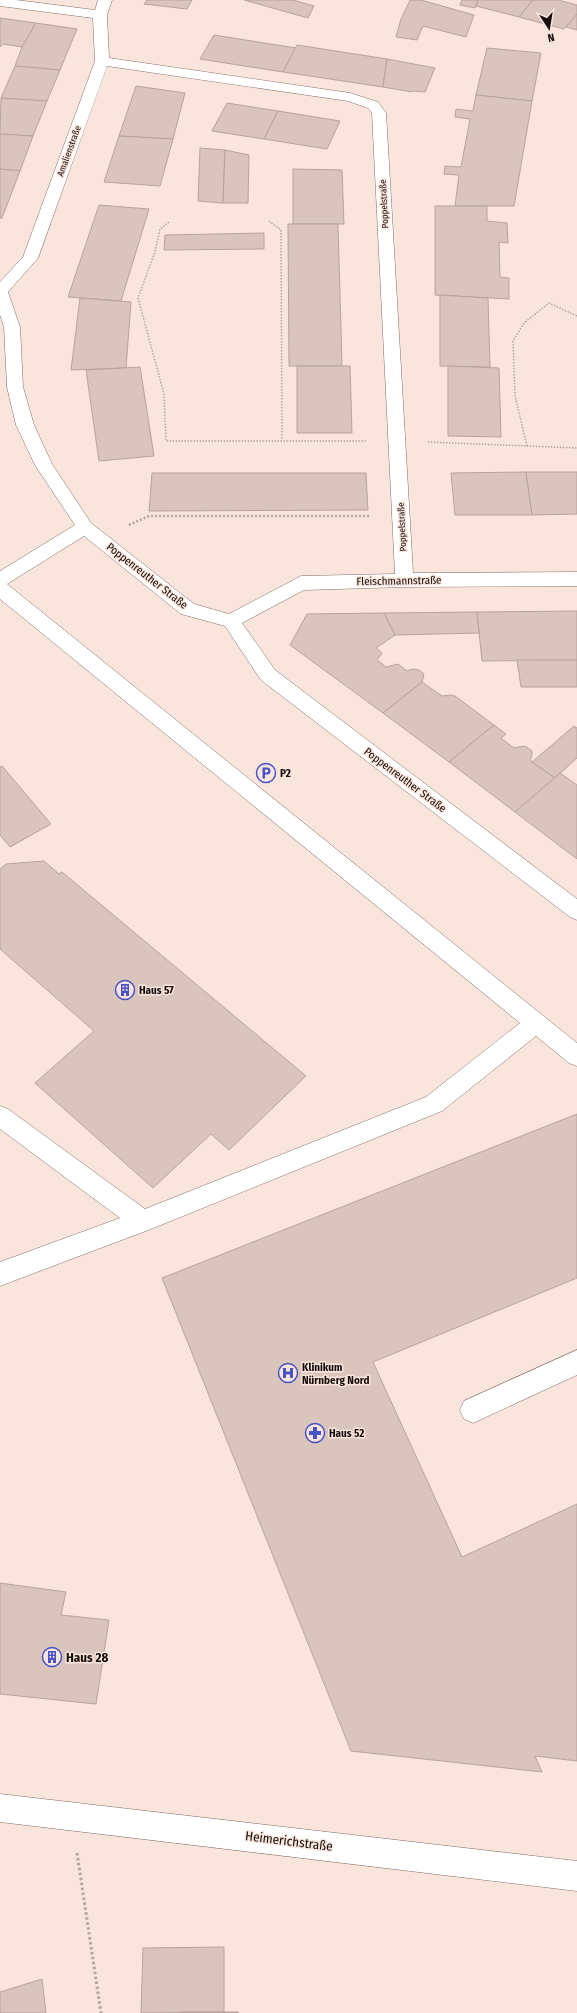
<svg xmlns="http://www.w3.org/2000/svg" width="577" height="2013" viewBox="0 0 577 2013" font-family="'Fira Sans Condensed',sans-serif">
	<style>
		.building { fill: #dac5bd; stroke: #b7a39c }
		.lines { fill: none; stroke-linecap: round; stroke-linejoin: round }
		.minor-casing { stroke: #816f68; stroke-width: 1 }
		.path-far2 { stroke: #b4a39d; stroke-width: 1.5; stroke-dasharray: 1.5 1.5; stroke-linecap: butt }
		.path-far1 { stroke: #b4a39d; stroke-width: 2.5; stroke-dasharray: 2 2; stroke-linecap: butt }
		.path { stroke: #b4a39d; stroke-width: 3; stroke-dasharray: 2.5 2.5; stroke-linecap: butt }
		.minor { fill: #fff; fill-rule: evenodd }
		.labels { text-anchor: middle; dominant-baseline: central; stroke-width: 3; stroke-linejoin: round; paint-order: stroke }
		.far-street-label { font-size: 9px; fill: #140d0b; stroke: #fae5dd }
		.street-label { font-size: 11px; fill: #140d0b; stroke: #fae5dd }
		.poi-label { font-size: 11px; font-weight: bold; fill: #140d0b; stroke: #fae5dd; text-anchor: start }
		.near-poi-label { font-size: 13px; font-weight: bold; fill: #140d0b; stroke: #fae5dd; text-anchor: start }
		.near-street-label { font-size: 13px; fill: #140d0b; stroke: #fae5dd }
	</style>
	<rect width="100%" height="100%" fill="#fae5dd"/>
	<g class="building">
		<polygon points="147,0 192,0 187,9 144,4"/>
		<polygon points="244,0 293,0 314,6 308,18"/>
		<polygon points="410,0 421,0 474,15 466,37 423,26 417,40 396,37 401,19"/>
		<polygon points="462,0 478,0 475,8 460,5"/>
		<polygon points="478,0 533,0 519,17 476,6"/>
		<polygon points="533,0 558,0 577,5 577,14 564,29 519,17"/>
		<polygon points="577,14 577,30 566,27"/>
		<polygon points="0,18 36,23 22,47 3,44 0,47"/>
		<polygon points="36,23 77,29 60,70 15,66 22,47"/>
		<polygon points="214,35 296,48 283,72 200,59"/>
		<polygon points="297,45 387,59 383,87 283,72"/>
		<polygon points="487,48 541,53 532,101 476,95"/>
		<polygon points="387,59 435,68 425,92 413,91 412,92 383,87"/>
		<polygon points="15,66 60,70 47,101 1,98"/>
		<polygon points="136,86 185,93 173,139 119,136"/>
		<polygon points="476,95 532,101 514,206 455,206 459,175 444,174 445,166 461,167 470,119 455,117 456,109 473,111"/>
		<polygon points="1,98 47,101 33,136 0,134"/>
		<polygon points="227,103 278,111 264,139 212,131"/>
		<polygon points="278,111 340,121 327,149 264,139"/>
		<polygon points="0,134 33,136 20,171 0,169"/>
		<polygon points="119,136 173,139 160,186 104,182"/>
		<polygon points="200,148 225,150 223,203 198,201"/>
		<polygon points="225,150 249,155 248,203 223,203"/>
		<polygon points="0,169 20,171 2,218 0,218"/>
		<polygon points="293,169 342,170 344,224 293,224"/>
		<polygon points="99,205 149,209 121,301 68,297"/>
		<polygon points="435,206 487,206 487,221 507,223 508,243 499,242 500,277 509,278 509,299 435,295"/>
		<polygon points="288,224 338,224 342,366 289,366"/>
		<polygon points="264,233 264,249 164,250 165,235"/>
		<polygon points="440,295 488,298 490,367 440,366"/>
		<polygon points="80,298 131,302 126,368 71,370"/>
		<polygon points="297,366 350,366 352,433 297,433"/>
		<polygon points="448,366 499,368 501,437 448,436"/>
		<polygon points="140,367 154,456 99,461 86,370"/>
		<polygon points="526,472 532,515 455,515 451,473"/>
		<polygon points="526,472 577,472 577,514 532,515"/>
		<polygon points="152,473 366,473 368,510 149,511"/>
		<polygon points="577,611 577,660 482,661 477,612"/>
		<polygon points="477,612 479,633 395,635 384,613"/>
		<polygon points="384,613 395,635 376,648 382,653 377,660 386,667 398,664 407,671 412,669 419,670 424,674 422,682 383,713 290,645 307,614"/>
		<polygon points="517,660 577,660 577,687 521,687"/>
		<polygon points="422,682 442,696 451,695 455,696 494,725 449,762 383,713"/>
		<polygon points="494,725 506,734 501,738 514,748 524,746 528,748 532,751 532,755 530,760 555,778 515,812 449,762"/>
		<polygon points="574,726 577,728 577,758 555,778 532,762"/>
		<polygon points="2,766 51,824 10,847 0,835 0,767"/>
		<polygon points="560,773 577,785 577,859 515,812"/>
		<polygon points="44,861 59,874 62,872 306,1076 229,1150 211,1134 153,1188 35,1083 94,1031 0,949 0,869 6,864"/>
		<polygon points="577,1114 577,1278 373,1362 462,1557 577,1504 577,1761 535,1756 542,1772 351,1751 162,1278"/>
		<polygon points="0,1583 66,1592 61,1615 109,1620 96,1704 0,1694"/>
		<polygon points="224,1947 224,2012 141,2013 143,1948"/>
		<polygon points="42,1979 46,2013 0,2013 0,1992"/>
		<rect x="181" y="2012" width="57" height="1"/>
	</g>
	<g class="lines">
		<defs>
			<g id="minor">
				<path d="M 0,0 L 16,0 L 95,10 L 98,0 L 112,0 L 107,15 L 109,58 L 350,93 L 378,102 L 386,113 L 413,573 L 577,572 L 577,586 L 404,587 L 304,590 L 242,623 L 275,670 L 577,899 L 577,920 L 570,917 L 261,680 L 225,626 L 181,614 L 84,536 L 7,584 L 577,1043 L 577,1066 L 569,1063 L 536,1036 L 442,1111 L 151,1229 L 0,1286 L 0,1262 L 120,1218 L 0,1129 L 0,1106 L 8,1109 L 145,1209 L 426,1097 L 520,1023 L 0,599 L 0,571 L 75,525 L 35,465 L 16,425 L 7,387 L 4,327 L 0,315 L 0,282 L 23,257 L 95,61 L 93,18 L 0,6 ZM 107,66 L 348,101 L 368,108 L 372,113 L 395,574 L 301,576 L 229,614 L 194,604 L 91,523 L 52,464 L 34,425 L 23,387 L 20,327 L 8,292 L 38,258 Z"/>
				<polygon points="577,1350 577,1375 473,1423 464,1419 460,1410 464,1401"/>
				<polygon points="0,1794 577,1861 577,1891 0,1822"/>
			</g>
		</defs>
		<use href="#minor" class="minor-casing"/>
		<g class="path-far2">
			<polyline points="269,221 281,230 282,439"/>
			<polyline points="169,222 160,229 155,252 138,298 164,394 166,441 367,441"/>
			<polyline points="428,442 577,448"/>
			<polyline points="527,446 515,396 513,341 524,323 549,303 577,316"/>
		</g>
		<polyline class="path-far1" points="129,525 149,516 371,516"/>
		<polyline class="path" points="77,1853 101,2013"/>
		<use href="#minor" class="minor"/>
	</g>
	<defs>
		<symbol id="parking-ring" viewBox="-11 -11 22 22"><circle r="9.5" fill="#fae5dd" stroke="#4953c8" stroke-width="1.5"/><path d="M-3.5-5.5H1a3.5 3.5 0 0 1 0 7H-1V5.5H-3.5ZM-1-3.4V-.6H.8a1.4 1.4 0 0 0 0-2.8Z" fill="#4953c8"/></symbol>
		<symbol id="building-ring" viewBox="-11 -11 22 22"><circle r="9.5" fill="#fae5dd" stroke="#4953c8" stroke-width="1.5"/><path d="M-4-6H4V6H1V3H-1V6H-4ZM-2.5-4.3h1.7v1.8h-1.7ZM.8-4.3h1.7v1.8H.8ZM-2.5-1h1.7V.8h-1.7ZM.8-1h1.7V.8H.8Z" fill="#4953c8"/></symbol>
		<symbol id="hospital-ring" viewBox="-11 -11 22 22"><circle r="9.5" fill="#fae5dd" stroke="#4953c8" stroke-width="1.5"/><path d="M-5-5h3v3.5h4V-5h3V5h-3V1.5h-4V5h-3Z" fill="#4953c8"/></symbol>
		<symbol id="pharmacy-ring" viewBox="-11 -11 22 22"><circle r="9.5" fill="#fae5dd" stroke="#4953c8" stroke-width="1.5"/><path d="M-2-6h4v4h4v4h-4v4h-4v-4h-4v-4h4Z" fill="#4953c8"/></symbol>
	</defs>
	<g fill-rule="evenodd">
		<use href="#parking-ring" x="255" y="762" width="22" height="22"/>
		<use href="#building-ring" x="114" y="979" width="22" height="22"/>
		<use href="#hospital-ring" x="277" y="1362" width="22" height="22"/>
		<use href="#pharmacy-ring" x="304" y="1422" width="22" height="22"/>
		<use href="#building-ring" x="41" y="1646" width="22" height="22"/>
	</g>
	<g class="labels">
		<g class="far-street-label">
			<text transform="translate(69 151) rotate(-70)">Amalienstraße</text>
			<text transform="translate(384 204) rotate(-93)">Poppelstraße</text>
			<text transform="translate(402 527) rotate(-93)">Poppelstraße</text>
		</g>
		<g class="street-label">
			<text transform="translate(147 576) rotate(38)">Poppenreuther Straße</text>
			<text transform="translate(399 581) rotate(-1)">Fleischmannstraße</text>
			<text transform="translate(405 780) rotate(37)">Poppenreuther Straße</text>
		</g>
		<g class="poi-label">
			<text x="280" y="773">P2</text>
			<text x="139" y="990">Haus 57</text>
			<text x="302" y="1367">Klinikum<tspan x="302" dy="13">Nürnberg Nord</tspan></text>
			<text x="329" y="1433">Haus 52</text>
		</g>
		<g class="near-poi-label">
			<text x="66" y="1657">Haus 28</text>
		</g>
		<g class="near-street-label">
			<text transform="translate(289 1841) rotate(7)">Heimerichstraße</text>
		</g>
	</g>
	<g transform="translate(549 28) rotate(168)" stroke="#fae5dd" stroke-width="3" paint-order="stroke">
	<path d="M0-3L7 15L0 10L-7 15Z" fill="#140d0b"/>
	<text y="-6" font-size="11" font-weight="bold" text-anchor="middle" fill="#140d0b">N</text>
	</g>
</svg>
